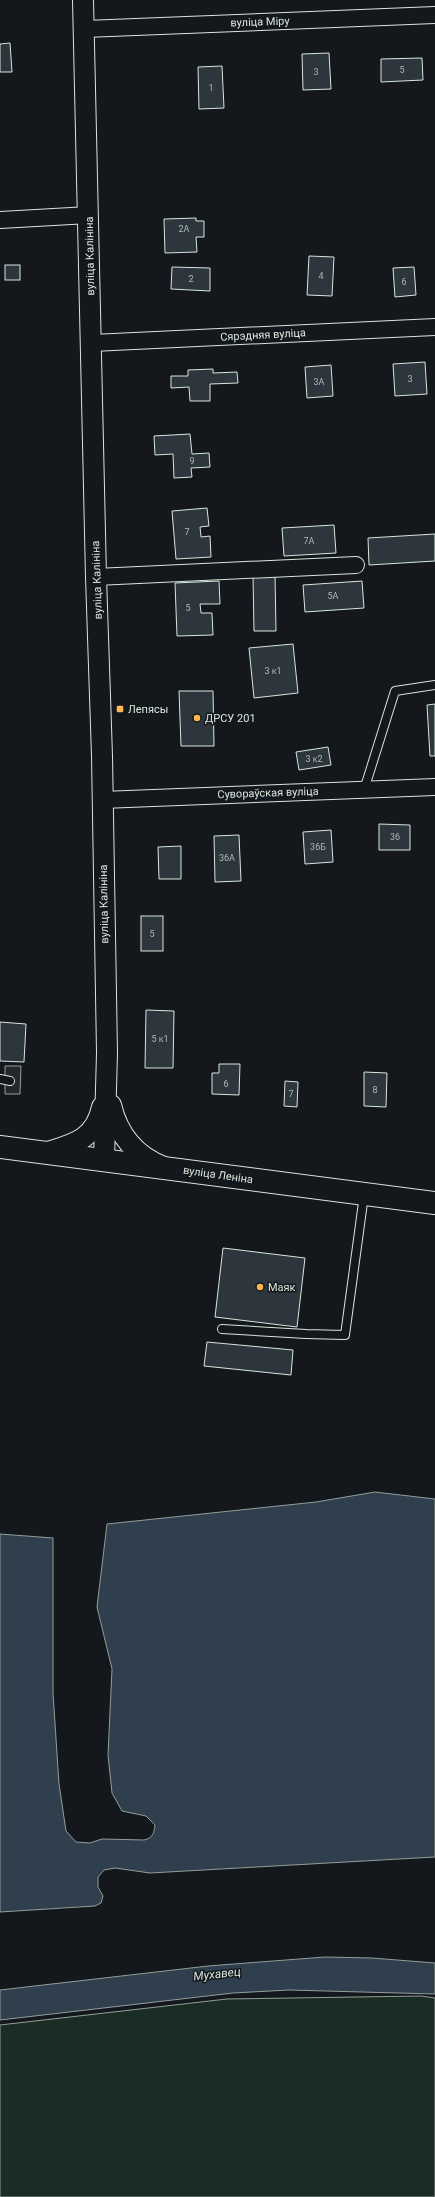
<svg xmlns="http://www.w3.org/2000/svg" width="435" height="2197" viewBox="0 0 435 2197" font-family="Roboto,sans-serif">
	<style>
		.green { fill: #1a2d24; stroke: #939e99 }
		.parking { fill: #24282b; stroke: #939e99 }
		.water { fill: #2f3f4d; stroke: #939e99 }
		.building { fill: #2c363c; stroke: #d8e6dc }
		.lines { fill: none; stroke-linecap: round; stroke-linejoin: round }
		.service-casing { stroke: #d8e6dc; stroke-width: 10 }
		.minor-casing { stroke: #d8e6dc; stroke-width: 18 }
		.tertiary-casing { stroke: #d8e6dc; stroke-width: 22 }
		.primary-casing { stroke: #d8e6dc; stroke-width: 24 }
		.service { stroke: #14181c; stroke-width: 8 }
		.minor { stroke: #14181c; stroke-width: 16 }
		.tertiary { stroke: #14181c; stroke-width: 20 }
		.primary { stroke: #14181c; stroke-width: 22 }
		.poi-dot { fill: #ffb74d; stroke: #14181c; stroke-width: 1.5 }
		.labels { text-anchor: middle; dominant-baseline: central; stroke-width: 3; stroke-linejoin: round; paint-order: stroke }
		.number-label { font-size: 9px; fill: #adbab4 }
		.street-label { font-size: 11px; fill: #d8e6dc; stroke: #14181c }
		.poi-label { font-size: 11px; fill: #d8e6dc; stroke: #14181c; text-anchor: start }
		.water-label { font-size: 12px; font-style: italic; fill: #d8e6dc; stroke: #14181c }
	</style>
	<rect width="100%" height="100%" fill="#14181c"/>
	<polygon class="green" points="421,1996 435,1998 435,2197 0,2197 0,2025 227,1999"/>
	<polygon class="parking" points="5,1066 21,1066 20,1094 5,1094"/>
	<g class="water">
		<path d="M 375,1492 L 435,1499 L 435,1857 L 150,1873 L 115,1868 L 104,1870 L 98,1877 L 98,1887 L 103,1896 L 101,1903 L 95,1906 L 0,1912 L 0,1534 L 53,1538 L 53,1693 L 59,1784 L 66,1831 L 76,1842 L 90,1843 L 102,1839 L 144,1840 C 153,1838 154,1833 155,1825 L 146,1816 L 122,1811 L 112,1793 L 108,1755 L 112,1669 L 97,1607 L 107,1524 L 316,1502 Z"/>
		<polygon points="325,1957 372,1958 435,1963 435,1994 289,1990 233,1993 0,2020 0,1990 208,1966"/>
	</g>
	<g class="building">
		<polygon points="10,43 12,72 0,72 0,44"/>
		<polygon points="329,53 331,89 303,90 302,54"/>
		<polygon points="422,58 423,80 381,82 381,59"/>
		<polygon points="222,66 224,108 199,109 198,67"/>
		<polygon points="196,218 196,221 204,221 204,237 196,237 197,252 165,253 164,219"/>
		<polygon points="309,256 334,257 332,296 307,295"/>
		<rect x="5" y="265" width="15" height="15"/>
		<polygon points="172,267 210,268 210,291 171,289"/>
		<polygon points="414,267 416,295 395,297 393,268"/>
		<polygon points="425,362 427,394 395,396 393,364"/>
		<polygon points="331,365 333,396 307,398 305,367"/>
		<polygon points="213,369 213,373 237,372 238,383 210,384 210,401 190,401 189,387 171,388 171,376 188,376 188,370"/>
		<polygon points="190,434 192,454 209,453 210,467 191,468 192,477 174,478 173,454 155,455 154,436"/>
		<polygon points="207,508 209,526 200,527 201,537 210,536 211,557 176,559 172,511"/>
		<polygon points="334,525 336,553 284,556 282,528"/>
		<polygon points="435,534 435,561 369,565 368,538"/>
		<polygon points="275,574 276,631 254,631 253,575"/>
		<polygon points="219,581 220,604 200,604 201,613 212,613 213,635 177,636 175,583"/>
		<polygon points="362,581 364,608 305,612 303,585"/>
		<polygon points="293,644 298,693 254,698 249,648"/>
		<polygon points="179,691 213,691 214,746 181,746"/>
		<polygon points="435,704 435,756 430,756 427,705"/>
		<polygon points="328,747 331,765 299,770 296,752"/>
		<polygon points="379,824 410,825 410,850 379,850"/>
		<polygon points="331,830 333,862 305,864 303,832"/>
		<polygon points="239,835 241,881 215,882 214,836"/>
		<polygon points="181,846 181,879 159,879 158,847"/>
		<rect x="141" y="916" width="22" height="35"/>
		<polygon points="146,1010 174,1011 173,1068 145,1068"/>
		<polygon points="0,1022 26,1024 24,1062 0,1061"/>
		<polygon points="219,1064 240,1064 239,1095 212,1094 212,1073 219,1073"/>
		<polygon points="364,1072 387,1073 386,1107 364,1106"/>
		<polygon points="285,1081 298,1082 297,1107 284,1106"/>
		<polygon points="223,1248 305,1258 297,1327 215,1317"/>
		<polygon points="207,1342 293,1350 291,1375 204,1366"/>
	</g>
	<g class="lines">
		<defs>
			<g id="service">
				<polyline points="364,790 395,691 435,685"/>
				<polyline points="0,1079 10,1081"/>
				<polyline points="222,1329 306,1334 345,1335 364,1195"/>
			</g>
			<g id="minor">
				<polyline points="85,29 435,15"/>
				<polyline points="0,220 89,215"/>
				<polyline points="92,343 435,327"/>
				<polyline points="96,577 356,565"/>
				<polyline points="102,800 435,787"/>
			</g>
			<g id="tertiary">
				<polyline points="83,0 96,577 102,756 107,1053 104,1160"/>
				<path d="M 111,1105 C 118,1135 135,1156 164,1167"/>
				<path d="M 45,1153 C 73,1144 95,1140 102,1107"/>
			</g>
			<polyline id="primary" points="0,1147 435,1203"/>
		</defs>
		<use href="#service" class="service-casing"/>
		<use href="#minor" class="minor-casing"/>
		<use href="#tertiary" class="tertiary-casing"/>
		<use href="#primary" class="primary-casing"/>
		<use href="#service" class="service"/>
		<use href="#minor" class="minor"/>
		<use href="#tertiary" class="tertiary"/>
		<use href="#primary" class="primary"/>
	</g>
	<g class="poi-dot">
		<rect x="116" y="705" width="8" height="8" rx="2"/>
		<circle cx="197" cy="718" r="4"/>
		<circle cx="260" cy="1287" r="4"/>
	</g>
	<g class="labels">
		<g class="number-label">
			<text x="402" y="70">5</text>
			<text x="316" y="72">3</text>
			<text x="211" y="88">1</text>
			<text x="184" y="229">2А</text>
			<text x="321" y="276">4</text>
			<text x="191" y="279">2</text>
			<text x="404" y="282">6</text>
			<text x="410" y="379">3</text>
			<text x="319" y="382">3А</text>
			<text x="192" y="461">9</text>
			<text x="187" y="532">7</text>
			<text x="309" y="541">7А</text>
			<text x="333" y="596">5А</text>
			<text x="188" y="608">5</text>
			<text x="273" y="671">3 к1</text>
			<text x="314" y="759">3 к2</text>
			<text x="395" y="837">36</text>
			<text x="318" y="847">36Б</text>
			<text x="227" y="858">36А</text>
			<text x="152" y="934">5</text>
			<text x="160" y="1039">5 к1</text>
			<text x="226" y="1084">6</text>
			<text x="375" y="1090">8</text>
			<text x="291" y="1094">7</text>
		</g>
		<g class="street-label">
			<text transform="translate(260 22) rotate(-2)">вуліца Міру</text>
			<text transform="translate(90 256) rotate(-91)">вуліца Калініна</text>
			<text transform="translate(263 335) rotate(-3)">Сярэдняя вуліца</text>
			<text transform="translate(97 580) rotate(-92)">вуліца Калініна</text>
			<text transform="translate(268 793) rotate(-2)">Сувораўская вуліца</text>
			<text transform="translate(104 904) rotate(-91)">вуліца Калініна</text>
			<text transform="translate(218 1175) rotate(8)">вуліца Леніна</text>
		</g>
		<g class="poi-label">
			<text x="128" y="709">Лепясы</text>
			<text x="205" y="718">ДРСУ 201</text>
			<text x="268" y="1287">Маяк</text>
		</g>
		<g class="water-label">
			<text transform="translate(217 1974) rotate(-6)">Мухавец</text>
		</g>
	</g>
</svg>
